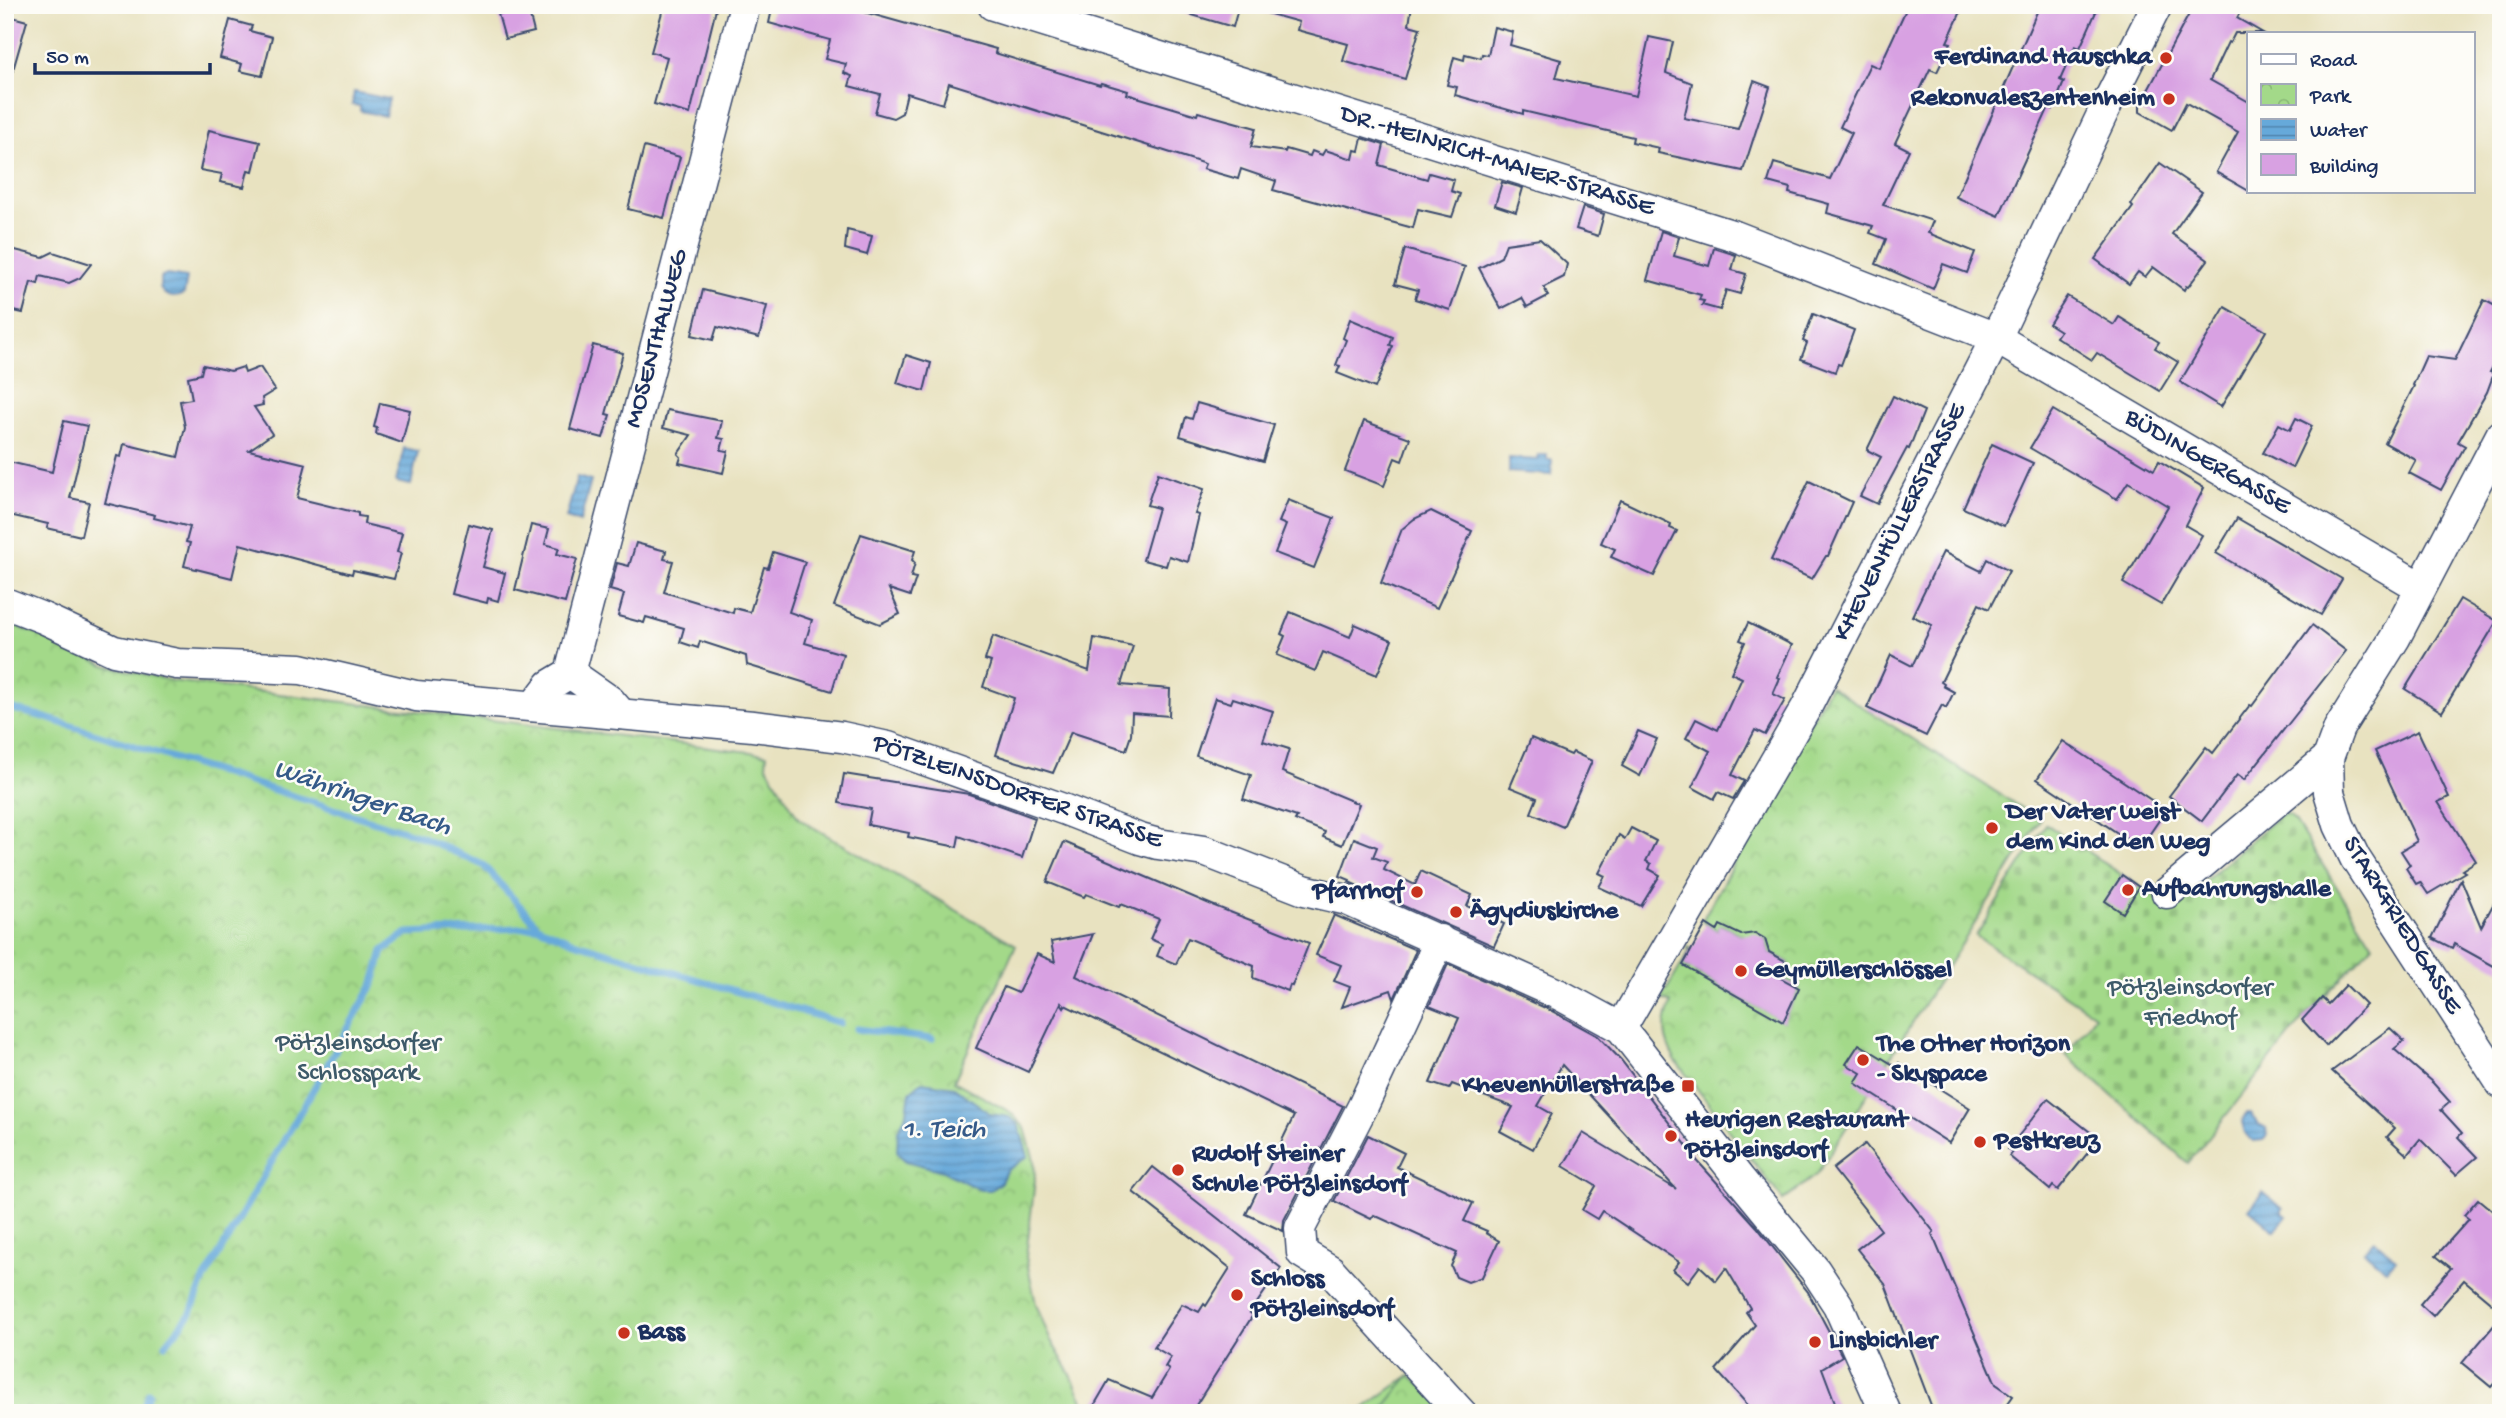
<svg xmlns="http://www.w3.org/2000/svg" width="2506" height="1418" viewBox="0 0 2506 1418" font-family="'Gochi Hand',sans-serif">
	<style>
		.grass { fill: #a3d989; stroke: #5f8474; stroke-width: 2 }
		.cemetery { fill: url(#cemetery-stones); stroke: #5f8474; stroke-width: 2 }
		.park { fill: url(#park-crowns); stroke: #5f8474; stroke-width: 2 }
		.water { fill: url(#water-rules); stroke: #406c9c; stroke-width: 2 }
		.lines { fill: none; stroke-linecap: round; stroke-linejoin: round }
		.stream { stroke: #66a9da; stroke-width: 7 }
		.building { fill: #d8a1e2 }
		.minor-casing { stroke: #3a4a6d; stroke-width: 33 }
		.minor { stroke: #fff; stroke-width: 30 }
		.poi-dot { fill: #c8321e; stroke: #fdfcf7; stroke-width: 2.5 }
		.labels { text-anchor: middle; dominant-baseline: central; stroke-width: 5; stroke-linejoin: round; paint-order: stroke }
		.poi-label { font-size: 26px; font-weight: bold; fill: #1b2f5e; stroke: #fdfcf7; text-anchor: start }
		.street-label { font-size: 26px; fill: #1b2f5e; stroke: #fdfcf7 }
		.park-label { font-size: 26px; fill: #3d5a69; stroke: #fdfcf7 }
		.water-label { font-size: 28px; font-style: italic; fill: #355a89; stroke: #fdfcf7 }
	</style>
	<defs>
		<pattern id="cemetery-stones" width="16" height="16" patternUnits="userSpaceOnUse" patternTransform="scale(1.75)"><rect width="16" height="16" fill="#a3d989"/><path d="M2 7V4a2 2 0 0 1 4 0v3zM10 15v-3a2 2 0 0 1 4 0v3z" fill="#8cbb79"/></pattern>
		<pattern id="park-crowns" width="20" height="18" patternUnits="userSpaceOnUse" patternTransform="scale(1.75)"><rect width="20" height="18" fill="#a3d989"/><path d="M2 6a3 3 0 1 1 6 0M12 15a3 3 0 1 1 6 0" fill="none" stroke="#8cbb79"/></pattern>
		<pattern id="water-rules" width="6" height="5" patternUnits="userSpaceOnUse" patternTransform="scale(1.75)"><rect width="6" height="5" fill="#66a9da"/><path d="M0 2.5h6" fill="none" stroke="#538ab4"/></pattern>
	</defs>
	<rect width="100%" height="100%" fill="#fdfcf7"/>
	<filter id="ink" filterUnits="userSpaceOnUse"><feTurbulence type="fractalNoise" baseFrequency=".0143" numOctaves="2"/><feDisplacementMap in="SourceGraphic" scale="14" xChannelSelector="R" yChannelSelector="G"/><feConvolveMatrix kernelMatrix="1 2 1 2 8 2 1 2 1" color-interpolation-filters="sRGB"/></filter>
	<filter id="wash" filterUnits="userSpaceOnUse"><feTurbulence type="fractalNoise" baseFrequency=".00686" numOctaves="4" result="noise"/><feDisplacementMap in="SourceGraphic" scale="28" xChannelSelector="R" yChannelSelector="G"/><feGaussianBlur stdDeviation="1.57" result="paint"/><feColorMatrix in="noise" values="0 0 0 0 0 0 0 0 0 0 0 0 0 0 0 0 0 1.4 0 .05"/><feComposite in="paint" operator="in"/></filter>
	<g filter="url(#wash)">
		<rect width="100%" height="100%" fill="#e8e2c0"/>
		<polygon class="grass" points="1410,1375 1452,1413 1362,1413 1363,1409"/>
		<polygon class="cemetery" points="2281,814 2289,815 2295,821 2373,945 2302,1020 2188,1163 2066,1055 2095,1015 1976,936 2046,824 2173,909"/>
		<g class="park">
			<polygon points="5,622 37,634 105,665 173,681 767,754 766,765 799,819 1016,945 954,1081 1010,1112 1025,1128 1034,1160 1035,1180 1026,1257 1036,1304 1049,1337 1070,1373 1089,1413 5,1413"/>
			<path d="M 1830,686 L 2040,820 L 1817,1174 L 1783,1200 L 1675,1060 C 1663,1039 1662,1025 1671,1003 L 1661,999 L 1689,952 L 1688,947 L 1692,949 L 1684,964 L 1686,968 L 1697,969 L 1696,973 L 1783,1021 L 1799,988 L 1781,978 L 1789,963 L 1769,952 L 1765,939 L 1741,935 L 1721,925 L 1717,931 L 1702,921 Z"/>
			<polygon points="1410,1375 1452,1413 1380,1413"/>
		</g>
		<g class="water">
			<polygon points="354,92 389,99 385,116 360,111 360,106 352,105"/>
			<path d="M 167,275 L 187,278 L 184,294 C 170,302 155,293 162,276 Z"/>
			<polygon points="404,448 418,451 411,485 396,482"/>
			<polygon points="1539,455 1547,455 1547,460 1552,460 1551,475 1509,472 1509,458 1538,460"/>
			<polygon points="577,477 591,481 580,522 566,518"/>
			<polygon points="922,1082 954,1087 991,1114 1009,1117 1018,1124 1028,1156 1006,1171 1001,1182 991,1190 980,1190 943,1171 906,1161 897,1153 898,1130 907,1113 910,1092"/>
			<polygon points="2246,1114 2250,1114 2259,1125 2266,1129 2267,1136 2263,1140 2253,1141 2245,1133 2242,1122"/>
			<polygon points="2263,1192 2283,1209 2281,1212 2287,1216 2275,1231 2249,1209"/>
			<polygon points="2374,1240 2396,1259 2386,1270 2364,1251"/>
		</g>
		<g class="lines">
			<g class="stream">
				<polyline points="5,707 40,716 420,836 483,865 539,927 574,942 840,1023"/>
				<polyline points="857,1029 932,1039"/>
				<polyline points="166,1344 191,1313 203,1282 374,983 383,951 407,933 539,927"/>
				<polyline points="141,1413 149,1393"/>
			</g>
		</g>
		<g id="blocks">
			<g class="building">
				<polygon points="502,5 527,5 534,32 505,39 498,14 504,13"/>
				<polygon points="664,5 717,5 690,114 654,104 667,57 651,52"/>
				<polygon points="773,5 839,5 996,49 995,53 1100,85 1101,83 1128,91 1127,94 1197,115 1198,112 1256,128 1251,147 1285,152 1286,149 1310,156 1312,151 1322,155 1325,150 1353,159 1355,150 1359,151 1362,138 1384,145 1379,165 1427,179 1429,173 1454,180 1451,191 1460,194 1452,217 1418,209 1413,228 1273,190 1276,181 1241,169 1238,179 1203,169 1205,164 1187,158 949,83 943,104 907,93 902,113 893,118 875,113 880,94 849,86 852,76 844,73 846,64 825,59 830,40 769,23"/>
				<polygon points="1176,5 1239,5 1233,27 1175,10"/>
				<polygon points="1260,5 1412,5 1409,25 1420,28 1405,79 1343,61 1348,44 1297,30 1299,22 1259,11"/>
				<polygon points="1908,5 1964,5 1947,42 1951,43 1937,72 1930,69 1895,143 1909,150 1883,205 1933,221 1928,233 1975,252 1967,273 1943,264 1933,289 1876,264 1886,239 1870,233 1873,226 1827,213 1829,204 1789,193 1790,188 1768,182 1774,163 1830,179 1852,133 1840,127 1870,64 1879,68"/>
				<polygon points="2040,5 2099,5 2080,48 2075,46 2060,80 2064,82 2053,109 2049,107 1999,216 1956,197"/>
				<polygon points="2194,5 2244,5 2237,18 2263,33 2235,33 2230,43 2228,42 2210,80 2249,102 2249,191 2216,172 2238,132 2186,103 2172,130 2140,112 2140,105"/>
				<polygon points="5,15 27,21 11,77 5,76"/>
				<polygon points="230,20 252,26 250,31 272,37 262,76 240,71 242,64 220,58"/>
				<polygon points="1494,27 1513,32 1510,45 1561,60 1556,78 1636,96 1649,37 1673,42 1666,73 1692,83 1684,118 1713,124 1738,129 1754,81 1770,87 1743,171 1658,153 1659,148 1632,142 1633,137 1523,111 1523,114 1455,95 1457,87 1447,85 1454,57 1464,60 1465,54 1481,58 1482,54 1488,55"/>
				<polygon points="209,130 260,142 253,171 248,170 244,187 220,182 222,174 200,170"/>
				<polygon points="644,147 680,157 664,218 628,209"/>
				<polygon points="2160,163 2202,192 2172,234 2208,260 2188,287 2186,286 2184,290 2153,267 2145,277 2138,272 2129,284 2095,259 2133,207 2131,205"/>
				<polygon points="1502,182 1523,188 1516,212 1495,205"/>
				<polygon points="1583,207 1604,214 1598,236 1576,229"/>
				<polygon points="847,230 872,236 867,255 845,249"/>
				<polygon points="1661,231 1679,237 1674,256 1709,266 1714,248 1736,255 1732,270 1746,274 1740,294 1726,290 1720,310 1702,305 1704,301 1699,300 1701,295 1647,280"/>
				<polygon points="1540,239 1567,264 1564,277 1544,287 1548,296 1527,307 1522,298 1501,309 1479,268 1501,257 1506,244"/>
				<polygon points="11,249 43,257 53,252 91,264 80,278 69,283 40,276 38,284 31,282 23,313 5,309 5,264"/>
				<polygon points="1405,249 1465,267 1450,310 1415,299 1418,290 1395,284"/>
				<polygon points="703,290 767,306 759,338 717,327 713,340 692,335"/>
				<polygon points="2067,296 2114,325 2119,317 2159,342 2155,348 2178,362 2160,391 2097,353 2092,360 2056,337 2060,331 2049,324"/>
				<polygon points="2484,300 2501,309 2501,351 2490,372 2494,373 2487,392 2458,442 2465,446 2441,490 2409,473 2416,460 2385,443 2414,386 2413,385 2426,356 2455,360"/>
				<polygon points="2225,307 2266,331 2221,407 2180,382"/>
				<polygon points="1813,314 1854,330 1841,365 1838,364 1835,372 1801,359 1807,343 1803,341"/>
				<polygon points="1350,319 1393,337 1390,345 1393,346 1375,388 1337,373 1340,366 1336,365 1346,340 1343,338"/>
				<polygon points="593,345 623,353 606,414 610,415 603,438 570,429"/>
				<polygon points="906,355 931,363 924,391 897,383"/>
				<polygon points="203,365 231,371 243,367 245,373 260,367 275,390 262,398 263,405 254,407 272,434 249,450 306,464 297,498 358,513 358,516 365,517 364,524 402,533 397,552 401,553 394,579 353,570 352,574 240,544 232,578 184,566 190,543 186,542 190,527 154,518 155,515 105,503 117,456 121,457 124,444 178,457 185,427 180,401 192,399 188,377 201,374"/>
				<polygon points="1893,396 1924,411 1909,449 1907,448 1877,504 1860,496 1881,457 1867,450"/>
				<polygon points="380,403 410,410 402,443 376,434 377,428 374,427"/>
				<polygon points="1197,403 1274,425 1263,461 1180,436 1186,417 1192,419"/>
				<polygon points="667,410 722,421 718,438 724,439 721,450 728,451 723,473 679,463 681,457 678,454 691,435 663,428"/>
				<polygon points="2053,410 2154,470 2159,461 2204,488 2185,525 2202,535 2161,605 2123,583 2168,506 2128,482 2117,499 2030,448"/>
				<polygon points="2296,418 2312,426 2292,468 2263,453 2279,424 2290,430"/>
				<polygon points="64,421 87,426 70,498 89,502 81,536 47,528 48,524 5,514 5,461 52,472"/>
				<polygon points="1364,421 1410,438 1402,461 1395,458 1384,486 1345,471"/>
				<polygon points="1992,444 2033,463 2004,526 1963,508"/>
				<polygon points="1158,473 1204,489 1195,514 1199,515 1188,562 1169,556 1166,566 1143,560 1158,508 1147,505"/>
				<polygon points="1809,481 1852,502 1828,556 1826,556 1812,579 1771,560"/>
				<polygon points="1288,500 1334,518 1314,568 1275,553 1286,525 1279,522"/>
				<polygon points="1620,500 1671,524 1670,528 1677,531 1654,576 1611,557 1615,549 1601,543"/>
				<polygon points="1431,511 1472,531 1437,608 1381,583 1402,529 1414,519"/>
				<polygon points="2237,518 2342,579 2321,615 2216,553"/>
				<polygon points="469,524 493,530 483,567 505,573 498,601 488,598 487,603 451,594"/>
				<polygon points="531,525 549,529 545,544 559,548 557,554 577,559 565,603 515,590"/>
				<polygon points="861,534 915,551 912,560 915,563 911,577 916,578 910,596 889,589 900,614 880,624 834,606"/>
				<polygon points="636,543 666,551 664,559 673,561 664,592 733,613 734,608 750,612 764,567 768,568 773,552 805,562 789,612 812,620 805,643 843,654 832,691 747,665 746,656 700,641 698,648 680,642 684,628 646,617 644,623 618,616 624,594 610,590 617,563 629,566"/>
				<polygon points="1943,552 1981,571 1987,559 2009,571 1989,609 1979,604 1941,682 1944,684 1943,686 1954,692 1946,708 1942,705 1926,736 1867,708 1891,655 1912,666 1932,625 1912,616"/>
				<polygon points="2460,599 2497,621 2442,712 2405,689"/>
				<polygon points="1290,612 1350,637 1355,624 1392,640 1377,675 1323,652 1315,671 1277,655 1285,636 1281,634"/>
				<polygon points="1748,623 1792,645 1777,677 1780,678 1773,694 1785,700 1765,735 1755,730 1732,775 1744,781 1733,799 1718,792 1714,799 1692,787 1710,751 1686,738 1696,719 1718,730 1742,678 1731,673 1745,642 1740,640"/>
				<polygon points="2312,625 2346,651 2244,780 2237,775 2202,821 2169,796 2206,747 2213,753 2250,705 2252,706"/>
				<polygon points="993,636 1089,671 1094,638 1133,646 1121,685 1170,689 1169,716 1132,713 1131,735 1126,750 1071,732 1053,773 996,755 1014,698 983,687 991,662 985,660"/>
				<polygon points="1215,698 1231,703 1233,698 1273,711 1263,741 1289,749 1282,772 1359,804 1342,845 1323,837 1325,832 1295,820 1297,817 1243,799 1251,775 1196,756"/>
				<polygon points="1638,731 1657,739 1640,776 1622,766"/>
				<polygon points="2418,731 2449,797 2438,802 2476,861 2462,870 2465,872 2428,894 2420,882 2416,884 2406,868 2410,865 2401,851 2417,841 2375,751"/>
				<polygon points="1531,738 1571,755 1573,752 1592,761 1563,827 1531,813 1537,798 1510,787"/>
				<polygon points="2063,741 2166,810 2140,848 2037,779"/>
				<polygon points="844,774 969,794 1035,818 1022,858 959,836 957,847 908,837 909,833 868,825 871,809 839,803"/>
				<polygon points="1631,828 1656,841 1646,861 1651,864 1649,869 1660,875 1641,906 1599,887 1605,876 1599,873 1616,841 1619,835 1625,839"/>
				<polygon points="1354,838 1377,847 1373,857 1387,862 1384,870 1415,885 1421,871 1472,895 1467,906 1504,924 1494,946 1349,882 1350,880 1340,876"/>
				<polygon points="1064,842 1212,905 1309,943 1292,986 1290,985 1288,991 1253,978 1254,966 1188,938 1176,964 1157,956 1162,944 1150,939 1159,919 1121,904 1119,907 1086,894 1084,897 1047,882"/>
				<polygon points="2122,875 2139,887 2123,913 2105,901"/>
				<polygon points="2461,879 2481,927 2501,890 2501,970 2454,944 2452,948 2432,938"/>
				<polygon points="1334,915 1416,950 1394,999 1391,990 1342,1007 1350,987 1334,981 1341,965 1316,955"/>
				<polygon points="1706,924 1717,931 1720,925 1741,935 1755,933 1765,939 1769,952 1789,963 1781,978 1799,988 1783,1022 1683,965"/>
				<polygon points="1093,934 1076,976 1343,1106 1284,1220 1283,1231 1246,1214 1294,1116 1065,1005 1064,1007 1061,1003 1028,1072 976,1048 1004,987 1018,993 1037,954 1055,962 1051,942"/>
				<polygon points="1448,964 1552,1011 1598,1036 1621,1060 1693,1154 1692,1155 1757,1227 1808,1292 1842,1356 1822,1368 1839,1413 1755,1413 1716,1370 1755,1325 1746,1312 1750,1308 1726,1268 1716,1281 1700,1266 1688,1282 1673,1270 1679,1262 1602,1211 1597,1219 1582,1210 1596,1186 1563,1166 1583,1133 1676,1189 1562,1065 1538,1106 1552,1114 1533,1149 1500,1131 1513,1107 1452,1084 1449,1089 1430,1083 1459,1018 1429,1006"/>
				<polygon points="2346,985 2366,1005 2326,1046 2302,1020 2322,998 2328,1004"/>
				<polygon points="2390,1028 2404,1041 2394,1049 2433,1083 2450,1102 2441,1110 2462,1133 2458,1137 2477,1157 2456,1175 2420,1139 2407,1155 2387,1137 2395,1128 2332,1071"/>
				<polygon points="1859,1044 1897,1067 1899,1063 1970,1108 1949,1143 1855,1083 1861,1073 1846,1064"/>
				<polygon points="2048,1099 2099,1139 2058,1190 2053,1186 2050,1190 2009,1156 2012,1152 2008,1149"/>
				<polygon points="1368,1135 1404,1153 1397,1167 1473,1203 1464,1221 1487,1231 1486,1233 1499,1241 1482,1277 1468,1282 1456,1277 1451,1266 1457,1253 1374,1215 1371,1219 1334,1201"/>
				<polygon points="1865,1144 1934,1232 1932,1234 1996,1384 2013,1396 2001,1413 1934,1413 1885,1284 1857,1249 1881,1230 1833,1169"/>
				<polygon points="1153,1167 1281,1268 1250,1313 1253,1315 1191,1413 1108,1413 1095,1404 1109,1380 1152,1398 1169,1370 1165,1367 1171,1357 1154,1347 1182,1304 1199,1312 1204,1304 1206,1306 1230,1268 1133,1192"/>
				<polygon points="2478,1199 2501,1218 2501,1311 2464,1280 2433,1316 2420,1304 2451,1268 2436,1256 2469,1219 2464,1215"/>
				<polygon points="2501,1317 2501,1376 2491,1387 2462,1363"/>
			</g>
		</g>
	</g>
	<g filter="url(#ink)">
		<use href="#blocks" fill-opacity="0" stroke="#3a4a6d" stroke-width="2"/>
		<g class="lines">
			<defs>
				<g id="minor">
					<polyline points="993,5 1735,236 1996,338 2420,587"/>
					<polyline points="2501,435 2395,638 2339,728 2328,758 2329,792 2339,825 2355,858 2501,1083"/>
					<polyline points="5,603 43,618 114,651 177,664 301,669 416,696 753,726 842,737 888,747 1063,809 1140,839 1158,844 1204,851 1304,890 1347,900 1560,995 1621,1028 1739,1178 1815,1270 1838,1305 1886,1413"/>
					<polyline points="570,673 610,701 621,714"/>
					<polyline points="534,706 550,685 570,673 745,5"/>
					<polyline points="2167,893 2328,758"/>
					<polyline points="1440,940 1363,1106 1300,1228 1302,1253 1330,1270 1461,1413"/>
					<polyline points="1621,1028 1806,708 1996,338 2108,102 2157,5"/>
				</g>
			</defs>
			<use href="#minor" class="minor-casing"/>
			<use href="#minor" class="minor"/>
		</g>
	</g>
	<g class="poi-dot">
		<circle cx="2166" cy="58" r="7"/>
		<circle cx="2169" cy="99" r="7"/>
		<circle cx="1992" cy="828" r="7"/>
		<circle cx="2128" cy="890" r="7"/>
		<circle cx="1417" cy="892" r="7"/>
		<circle cx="1456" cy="912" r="7"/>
		<circle cx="1741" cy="971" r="7"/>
		<circle cx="1863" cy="1060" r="7"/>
		<rect x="1681" y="1079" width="14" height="14" rx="3.5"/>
		<circle cx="1671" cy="1136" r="7"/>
		<circle cx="1980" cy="1142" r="7"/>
		<circle cx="1178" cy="1170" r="7"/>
		<circle cx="1237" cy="1295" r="7"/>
		<circle cx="624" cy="1333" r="7"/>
		<circle cx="1815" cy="1342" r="7"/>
	</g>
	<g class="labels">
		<g class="poi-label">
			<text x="2152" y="58" text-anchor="end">Ferdinand Hauschka</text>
			<text x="2155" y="99" text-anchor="end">Rekonvaleszentenheim</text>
			<text x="2006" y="813">Der Vater weist<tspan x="2006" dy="30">dem Kind den Weg</tspan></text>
			<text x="2142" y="890">Aufbahrungshalle</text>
			<text x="1403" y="892" text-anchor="end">Pfarrhof</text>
			<text x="1470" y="912">Ägydiuskirche</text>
			<text x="1755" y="971">Geymüllerschlössel</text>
			<text x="1877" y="1045">The Other Horizon<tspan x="1877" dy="30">- Skyspace</tspan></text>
			<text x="1674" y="1086" text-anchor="end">Khevenhüllerstraße</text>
			<text x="1685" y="1121">Heurigen Restaurant<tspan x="1685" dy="30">Pötzleinsdorf</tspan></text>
			<text x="1994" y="1142">Pestkreuz</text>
			<text x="1192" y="1155">Rudolf Steiner<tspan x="1192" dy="30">Schule Pötzleinsdorf</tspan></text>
			<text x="1251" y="1280">Schloss<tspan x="1251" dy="30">Pötzleinsdorf</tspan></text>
			<text x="638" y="1333">Bass</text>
			<text x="1829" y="1342">Linsbichler</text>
		</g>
		<g class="street-label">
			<text transform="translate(1497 162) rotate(17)">DR.-HEINRICH-MAIER-STRASSE</text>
			<text transform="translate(658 339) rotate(-75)">MOSENTHALWEG</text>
			<text transform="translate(2207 463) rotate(30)">BÜDINGERGASSE</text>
			<text transform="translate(1901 523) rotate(-63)">KHEVENHÜLLERSTRASSE</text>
			<text transform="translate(1017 793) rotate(19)">PÖTZLEINSDORFER STRASSE</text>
			<text transform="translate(2401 926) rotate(58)">STARKFRIEDGASSE</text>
		</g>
		<g class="park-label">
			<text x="2190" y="989">Pötzleinsdorfer<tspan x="2190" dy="30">Friedhof</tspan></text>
			<text x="358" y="1044">Pötzleinsdorfer<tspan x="358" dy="30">Schlosspark</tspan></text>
		</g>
		<g class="water-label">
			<text transform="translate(362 799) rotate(19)">Währinger Bach</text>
			<text x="944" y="1130">1. Teich</text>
		</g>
	</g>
	<rect width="2506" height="1418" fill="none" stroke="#fdfcf7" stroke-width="28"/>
	<rect x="2247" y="32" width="228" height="161" fill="#fdfcf7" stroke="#a3aaba" stroke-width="2"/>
	<rect x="2261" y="54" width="35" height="10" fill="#ffffff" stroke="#a3aaba" stroke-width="2"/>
	<text x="2310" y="66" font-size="21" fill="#1b2f5e">Road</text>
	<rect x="2261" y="84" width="35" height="21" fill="url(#park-crowns)" stroke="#a3aaba" stroke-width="2"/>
	<text x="2310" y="102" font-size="21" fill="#1b2f5e">Park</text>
	<rect x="2261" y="119" width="35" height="21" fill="url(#water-rules)" stroke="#a3aaba" stroke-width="2"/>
	<text x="2310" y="136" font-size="21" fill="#1b2f5e">Water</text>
	<rect x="2261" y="154" width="35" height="21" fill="#d8a1e2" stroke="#a3aaba" stroke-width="2"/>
	<text x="2310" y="172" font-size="21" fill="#1b2f5e">Building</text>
	<path d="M35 63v10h175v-10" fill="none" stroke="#1b2f5e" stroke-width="3.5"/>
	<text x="46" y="63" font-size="21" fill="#1b2f5e" stroke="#fdfcf7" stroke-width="5" paint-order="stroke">50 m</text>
</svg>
